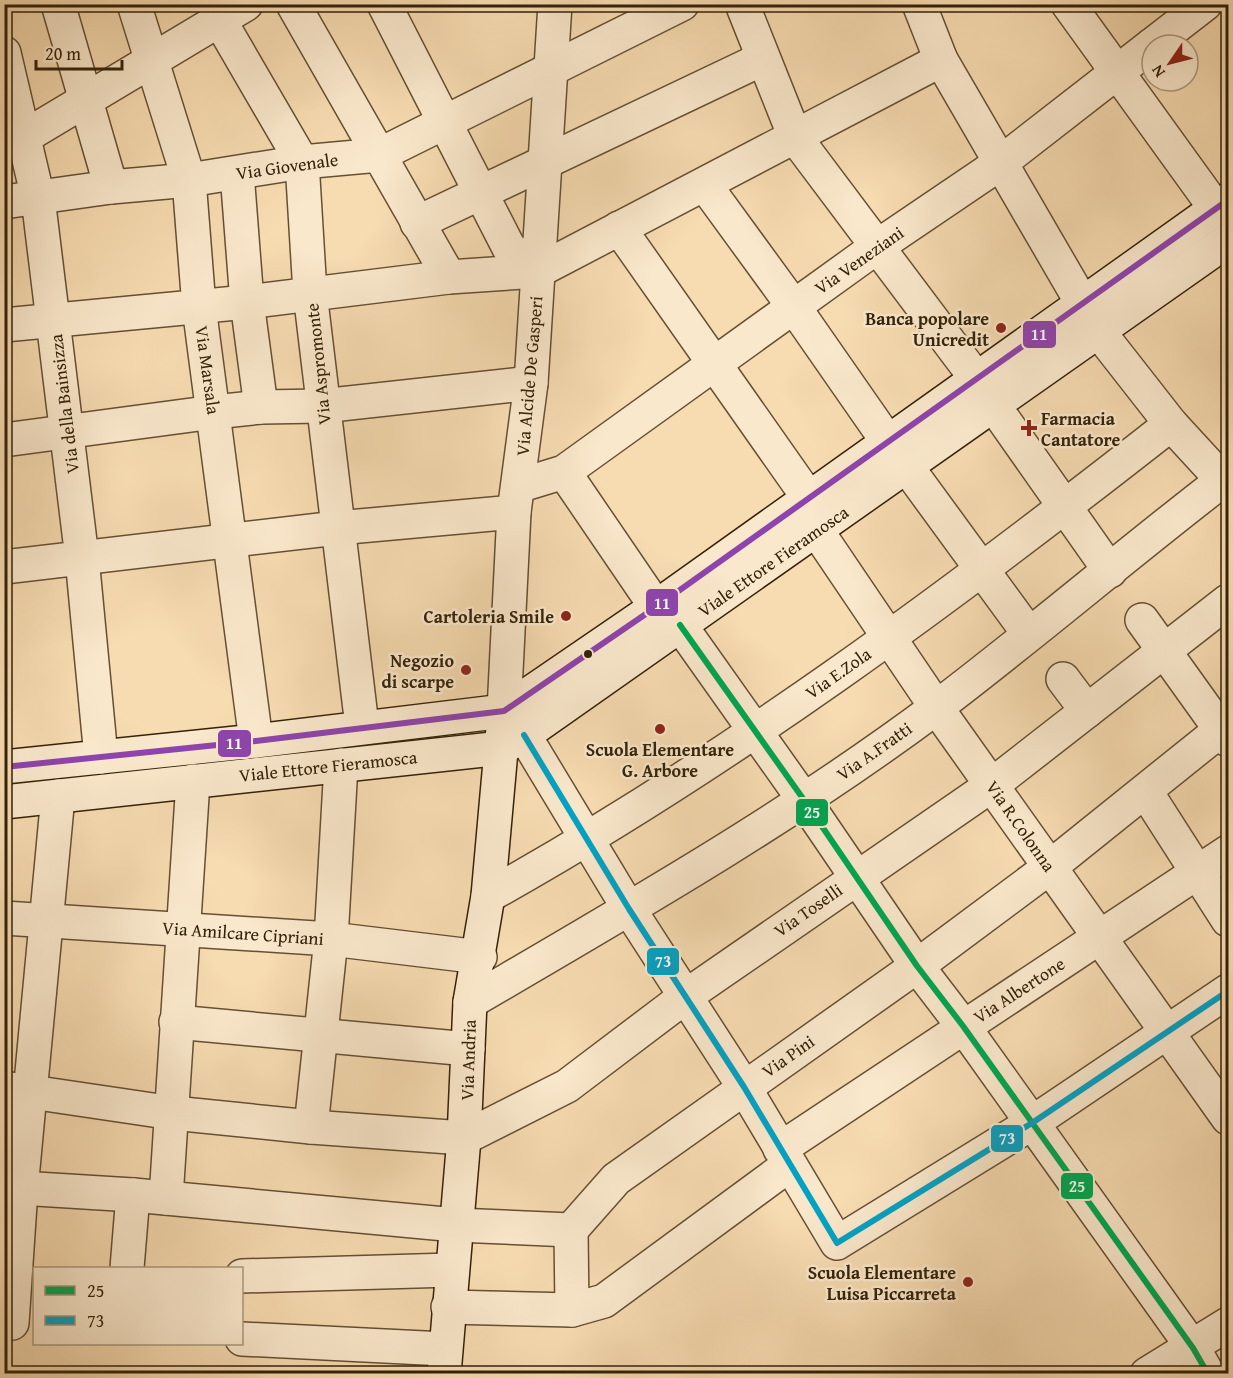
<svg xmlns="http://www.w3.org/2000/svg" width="1233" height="1378" viewBox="0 0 1233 1378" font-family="'Gentium Book Plus',serif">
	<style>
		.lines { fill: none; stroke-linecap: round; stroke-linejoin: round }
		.street-casing { stroke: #645033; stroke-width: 36 }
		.secondary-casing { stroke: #332209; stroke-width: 36 }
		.street { stroke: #fae8cc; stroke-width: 33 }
		.secondary { stroke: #fae8cc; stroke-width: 33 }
		.bus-1-casing { stroke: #fae8cc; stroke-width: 10 }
		.bus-2-casing { stroke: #fae8cc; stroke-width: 10 }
		.bus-3-casing { stroke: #fae8cc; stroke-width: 10 }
		.bus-1 { stroke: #00a651; stroke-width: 6 }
		.bus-2 { stroke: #03a2c4; stroke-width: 6 }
		.bus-3 { stroke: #8e44ad; stroke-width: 6 }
		.poi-dot { fill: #8f2418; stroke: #fae8cc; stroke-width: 2 }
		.bus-dot { fill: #332209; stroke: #fae8cc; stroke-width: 2 }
		.labels { text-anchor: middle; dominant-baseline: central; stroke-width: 5; stroke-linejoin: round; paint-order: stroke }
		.street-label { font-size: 18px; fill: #332209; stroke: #fae8cc }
		.poi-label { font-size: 18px; font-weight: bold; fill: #332209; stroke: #fae8cc; text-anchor: end }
		.line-badge { stroke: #fae8cc; stroke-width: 2 }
		.badge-label { font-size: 16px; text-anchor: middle; font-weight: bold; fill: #fff }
	</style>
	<rect width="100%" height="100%" fill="#f7dbb1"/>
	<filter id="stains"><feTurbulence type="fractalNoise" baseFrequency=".00333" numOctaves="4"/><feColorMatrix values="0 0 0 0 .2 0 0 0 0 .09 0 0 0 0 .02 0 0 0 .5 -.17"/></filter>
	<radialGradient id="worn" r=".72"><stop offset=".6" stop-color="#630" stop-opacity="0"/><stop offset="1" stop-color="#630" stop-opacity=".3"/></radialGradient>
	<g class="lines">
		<defs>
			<g id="street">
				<polyline points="58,4 111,187"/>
				<polyline points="134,4 189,180 199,307 256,741"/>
				<polyline points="293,4 449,277"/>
				<polyline points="384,4 509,248 538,271"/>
				<polyline points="742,4 795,137 976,378"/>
				<polyline points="919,4 941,60 1099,332 1171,424 1228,486"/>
				<polyline points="1068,4 1216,209"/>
				<polyline points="220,21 302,162 310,293 362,726"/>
				<polyline points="1152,45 1205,4"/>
				<polyline points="4,53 38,198 82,558 101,757"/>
				<polyline points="24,137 246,4"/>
				<polyline points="237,173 247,302 261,407"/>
				<polyline points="705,185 794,307 888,442"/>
				<polyline points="4,202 111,187 189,180 302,162 379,155 682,4"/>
				<polyline points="417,223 762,59"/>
				<polyline points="619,228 808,497"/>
				<polyline points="4,325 247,302 449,277 538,271 941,60"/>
				<polyline points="994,406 1110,571"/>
				<polyline points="4,440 214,412 261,407 322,406 531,383"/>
				<polyline points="907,467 1029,634"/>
				<polyline points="564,472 656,607"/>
				<polyline points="518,486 564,472 878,246 999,164 1152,45"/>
				<polyline points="817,531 936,707 1228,1118"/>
				<polyline points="4,567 337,528 514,512"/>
				<polyline points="1142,620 1228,740"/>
				<polyline points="680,625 804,800 917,966 963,1026 1193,1348 1208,1374"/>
				<polyline points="1063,679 1087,711"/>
				<polyline points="504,711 514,512 531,383 555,4"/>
				<polyline points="524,735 629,909 744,1087 837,1243 1032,1123 1228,991"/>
				<polyline points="1146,792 1228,920"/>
				<path d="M 488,896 C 730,761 953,595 1171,424"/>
				<polyline points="4,918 331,939 480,957"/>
				<path d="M 470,1002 C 629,909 790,817 937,707 C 1036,632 1130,551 1228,476"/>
				<polyline points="176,1022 468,1049"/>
				<polyline points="4,1088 173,1113 311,1127 464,1138 567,1086 686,996 992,785 1228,601"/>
				<polyline points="311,1127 331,939 341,765"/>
				<polyline points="780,1149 1228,852"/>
				<polyline points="4,1187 133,1195 456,1225 571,1230 616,1179 917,966 1050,867 1228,724"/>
				<polyline points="166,1198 193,781"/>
				<polyline points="571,1230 572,1310"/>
				<polyline points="127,1268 133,1195"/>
				<polyline points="242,1276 451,1270"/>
				<polyline points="448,1307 572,1310 604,1301 789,1165"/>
				<polyline points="12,1323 21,1189 58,796"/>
				<polyline points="242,1339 445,1349"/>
				<polyline points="1147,1374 1228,1324"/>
			</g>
			<g id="secondary">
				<polyline points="4,767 256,741 504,711 656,607 1228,200"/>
				<polyline points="4,802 502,748 524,735 1228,240"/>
				<polyline points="444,1374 464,1138 470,1002 488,896 503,728"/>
			</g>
		</defs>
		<use href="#street" class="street-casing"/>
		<use href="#secondary" class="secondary-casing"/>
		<use href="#street" class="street"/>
		<use href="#secondary" class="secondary"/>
		<defs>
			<polyline id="bus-1" points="680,625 804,800 917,966 963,1026 1193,1348 1208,1374"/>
			<polyline id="bus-2" points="524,735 629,909 744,1087 837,1243 1032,1123 1228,991"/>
			<polyline id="bus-3" points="4,767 256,741 504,711 656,607 1228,200"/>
		</defs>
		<use href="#bus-1" class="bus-1-casing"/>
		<use href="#bus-2" class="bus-2-casing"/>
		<use href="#bus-3" class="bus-3-casing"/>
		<use href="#bus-1" class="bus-1"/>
		<use href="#bus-2" class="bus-2"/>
		<use href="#bus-3" class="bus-3"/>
	</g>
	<g class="poi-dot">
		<circle cx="1001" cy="328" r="6"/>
		<path d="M1026 419h6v6h6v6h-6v6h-6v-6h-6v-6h6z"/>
		<circle cx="566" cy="616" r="6"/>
		<circle cx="466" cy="670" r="6"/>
		<circle cx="660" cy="729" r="6"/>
		<circle cx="968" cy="1282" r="6"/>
	</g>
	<circle class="bus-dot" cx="588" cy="654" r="5"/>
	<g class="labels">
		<g class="street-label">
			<text transform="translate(287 166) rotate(-8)">Via Giovenale</text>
			<text transform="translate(859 260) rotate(-35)">Via Veneziani</text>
			<text transform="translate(318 364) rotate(-96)">Via Aspromonte</text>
			<text transform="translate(208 370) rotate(82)">Via Marsala</text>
			<text transform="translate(529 376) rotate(-85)">Via Alcide De Gasperi</text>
			<text transform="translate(64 404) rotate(-97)">Via della Bainsizza</text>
			<text transform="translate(773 561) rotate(-35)">Viale Ettore Fieramosca</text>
			<text transform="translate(838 673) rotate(-35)">Via E.Zola</text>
			<text transform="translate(874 751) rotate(-35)">Via A.Fratti</text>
			<text transform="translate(328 766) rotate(-6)">Viale Ettore Fieramosca</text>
			<text transform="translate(1021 826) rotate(55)">Via R.Colonna</text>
			<text transform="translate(808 910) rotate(-35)">Via Toselli</text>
			<text transform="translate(243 933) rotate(4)">Via Amilcare Cipriani</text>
			<text transform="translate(1019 990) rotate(-33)">Via Albertone</text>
			<text transform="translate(788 1056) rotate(-35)">Via Pini</text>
			<text transform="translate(468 1060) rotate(-88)">Via Andria</text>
		</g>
		<g class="poi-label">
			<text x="989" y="318">Banca popolare<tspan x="989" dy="21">Unicredit</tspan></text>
			<text x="1041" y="418" text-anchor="start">Farmacia<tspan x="1041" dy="21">Cantatore</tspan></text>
			<text x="554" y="616">Cartoleria Smile</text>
			<text x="454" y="660">Negozio<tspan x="454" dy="21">di scarpe</tspan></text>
			<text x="660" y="749" text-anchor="middle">Scuola Elementare<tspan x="660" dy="21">G. Arbore</tspan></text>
			<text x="956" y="1272">Scuola Elementare<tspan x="956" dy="21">Luisa Piccarreta</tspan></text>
		</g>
	</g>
	<g class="line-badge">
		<rect x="1022" y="320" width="35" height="29" rx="6" fill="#8e44ad"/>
		<rect x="645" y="588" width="34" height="29" rx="6" fill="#8e44ad"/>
		<rect x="217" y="729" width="35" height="29" rx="6" fill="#8e44ad"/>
		<rect x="795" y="798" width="34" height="29" rx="6" fill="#00a651"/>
		<rect x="646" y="947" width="34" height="29" rx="6" fill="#03a2c4"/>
		<rect x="990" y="1124" width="34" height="29" rx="6" fill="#03a2c4"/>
		<rect x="1060" y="1172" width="34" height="28" rx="6" fill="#00a651"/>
	</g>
	<g class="badge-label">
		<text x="1039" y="340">11</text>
		<text x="662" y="609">11</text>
		<text x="234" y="749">11</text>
		<text x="812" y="818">25</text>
		<text x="663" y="967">73</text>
		<text x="1007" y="1144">73</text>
		<text x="1077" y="1192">25</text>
	</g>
	<rect width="1233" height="1378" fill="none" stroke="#f7dbb1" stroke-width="24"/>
	<rect x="6" y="6" width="1221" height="1366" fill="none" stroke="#332209" stroke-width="3"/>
	<rect x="12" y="12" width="1209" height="1354" fill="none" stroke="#332209" stroke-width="1.5"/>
	<rect x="33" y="1267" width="210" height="78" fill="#fae8cc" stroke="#aa997e" stroke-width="1.5"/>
	<rect x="45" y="1286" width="30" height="9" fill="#00a651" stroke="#aa997e" stroke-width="1.5"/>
	<text x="87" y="1297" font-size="18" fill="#332209">25</text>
	<rect x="45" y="1316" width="30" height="9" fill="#03a2c4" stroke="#aa997e" stroke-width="1.5"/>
	<text x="87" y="1327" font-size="18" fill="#332209">73</text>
	<g transform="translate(1170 63) rotate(235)"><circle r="28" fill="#fae8cc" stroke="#aa997e" stroke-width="1.5"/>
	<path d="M0-4.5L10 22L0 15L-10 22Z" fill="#8f2418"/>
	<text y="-9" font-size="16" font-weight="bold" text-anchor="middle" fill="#332209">N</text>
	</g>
	<path d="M36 60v9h86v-9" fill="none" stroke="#332209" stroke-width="3"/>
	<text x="45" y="60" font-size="18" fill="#332209" stroke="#fae8cc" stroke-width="4.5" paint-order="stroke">20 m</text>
	<rect width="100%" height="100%" filter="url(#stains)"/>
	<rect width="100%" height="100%" fill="url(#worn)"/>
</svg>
